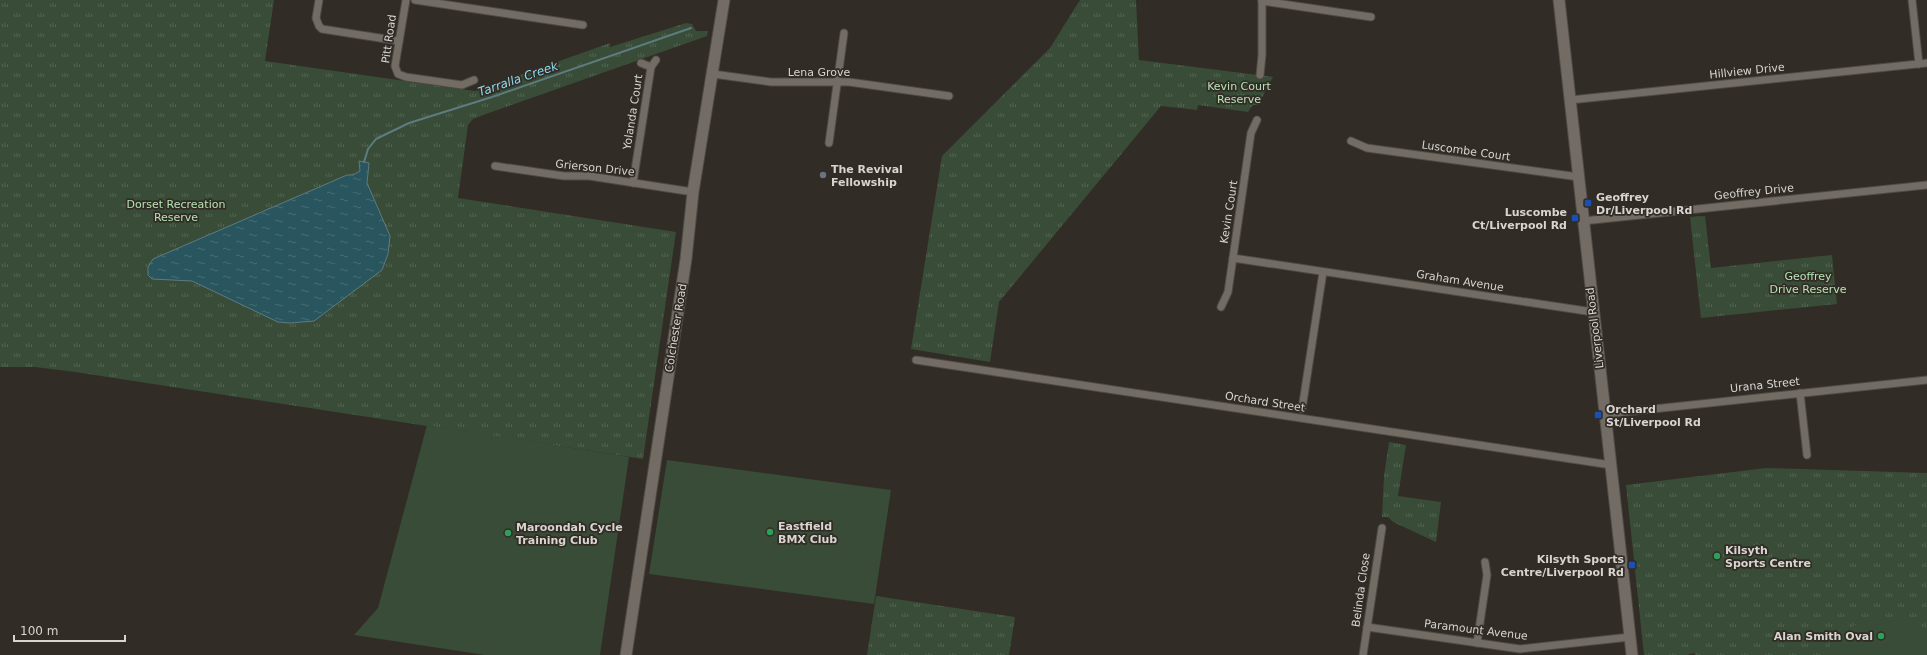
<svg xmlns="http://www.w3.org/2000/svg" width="1927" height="655" viewBox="0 0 1927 655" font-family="'DejaVu Sans',sans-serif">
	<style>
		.grass { fill: url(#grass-tufts) }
		.garden { fill: #384c37 }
		.water { fill: url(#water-ripples); stroke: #5e7b81 }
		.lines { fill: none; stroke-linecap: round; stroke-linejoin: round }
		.stream { stroke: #5e7b81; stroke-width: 2 }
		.street-casing { stroke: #4e4a44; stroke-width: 9 }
		.secondary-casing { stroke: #4e4a44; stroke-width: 13 }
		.street { stroke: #726c65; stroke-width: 7 }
		.secondary { stroke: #726c65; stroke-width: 11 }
		.worship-dot { fill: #6b7280; stroke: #312c25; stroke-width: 1.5 }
		.transit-dot { fill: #1a4fb4; stroke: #312c25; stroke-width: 1.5 }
		.leisure-dot { fill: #2e9e5b; stroke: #312c25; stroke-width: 1.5 }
		.labels { text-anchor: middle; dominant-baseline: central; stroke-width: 3.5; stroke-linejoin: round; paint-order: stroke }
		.street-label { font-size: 11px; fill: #d8d4d0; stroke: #312c25 }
		.park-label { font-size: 11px; fill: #b5e3b3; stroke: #312c25 }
		.poi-label { font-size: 11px; font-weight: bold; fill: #d8d4d0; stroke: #312c25; text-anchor: start }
		.water-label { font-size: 12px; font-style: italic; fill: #8cdaed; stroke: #312c25 }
	</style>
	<defs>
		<pattern id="grass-tufts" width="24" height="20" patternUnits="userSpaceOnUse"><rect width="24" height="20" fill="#384c37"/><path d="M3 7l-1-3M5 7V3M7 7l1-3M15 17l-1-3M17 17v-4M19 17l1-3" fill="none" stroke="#546553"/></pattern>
		<pattern id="water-ripples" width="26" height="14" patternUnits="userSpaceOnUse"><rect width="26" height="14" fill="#29555f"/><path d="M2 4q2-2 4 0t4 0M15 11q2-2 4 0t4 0" fill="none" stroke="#476d75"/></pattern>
	</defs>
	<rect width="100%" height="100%" fill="#312c25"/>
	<g class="grass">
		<polygon points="0,0 274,0 265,61 475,91 610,43 610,47 686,23 692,24 696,31 708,31 707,36 486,114 473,119 468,125 458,198 676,232 643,459 75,372 35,367 0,367"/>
		<polygon points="1080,0 1136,0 1139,60 1273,77 1258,105 1253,105 1248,112 1198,105 1197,110 1161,106 999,302 990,362 911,349 942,156 1050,48"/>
		<polygon points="1705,216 1711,268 1832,255 1837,304 1701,318 1690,217"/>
		<polygon points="1389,442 1406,445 1398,496 1441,502 1436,542 1393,522 1388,517 1382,517 1384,476"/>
		<polygon points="1766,468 1927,473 1927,655 1695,655 1694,653 1687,655 1644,655 1626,485"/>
		<polygon points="876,596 1015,617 1009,655 867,655"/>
	</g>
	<g class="garden">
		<polygon points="427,425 629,457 600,655 485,655 354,635 378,608"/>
		<polygon points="667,460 891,490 874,604 649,574"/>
		<path d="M 1876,619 C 1896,619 1913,625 1927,640 L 1927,655 L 1825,655 C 1835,634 1853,623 1876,619 Z"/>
	</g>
	<polygon class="water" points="359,161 369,163 367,183 390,236 388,254 382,270 314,321 290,323 278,322 192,281 152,279 148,275 148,267 153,259 347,175 353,175 360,171"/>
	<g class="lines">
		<polyline class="stream" points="364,162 368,149 376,139 409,123 492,97 691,28"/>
		<defs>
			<g id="street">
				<polyline points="319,0 316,18 319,26 322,29 399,41"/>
				<polyline points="406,0 395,66 398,74 406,77 462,85 474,80"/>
				<polyline points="415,0 583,25"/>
				<polyline points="1912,0 1919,64"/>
				<polyline points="1262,1 1371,17"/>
				<polyline points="641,63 651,67 656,60"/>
				<polyline points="713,74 771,82 849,82 949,96"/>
				<polyline points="1260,75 1262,55 1262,0"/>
				<polyline points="1570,100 1927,63"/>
				<polyline points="1351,141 1367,148 1579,177"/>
				<polyline points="829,143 844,33"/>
				<polyline points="495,166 564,176 589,176 693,192"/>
				<polyline points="633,183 651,67"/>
				<polyline points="1583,221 1927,185"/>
				<polyline points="1233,258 1593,312"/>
				<polyline points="1221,307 1228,292 1251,133 1257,120"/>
				<polyline points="916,360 1611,465"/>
				<polyline points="1800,393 1807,455"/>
				<polyline points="1302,409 1323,272"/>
				<polyline points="1606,414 1927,380"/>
				<polyline points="1367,627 1520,649 1630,637"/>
				<polyline points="1477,643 1487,575 1485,562"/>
				<polyline points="1363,655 1382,528"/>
			</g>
			<g id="secondary">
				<polyline points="1559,0 1632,655"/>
				<polyline points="626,655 686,259 693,192 724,0"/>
			</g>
		</defs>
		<use href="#street" class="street-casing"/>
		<use href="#secondary" class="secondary-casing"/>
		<use href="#street" class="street"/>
		<use href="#secondary" class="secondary"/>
	</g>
	<circle class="worship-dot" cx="823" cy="175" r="4"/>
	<g class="transit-dot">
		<rect x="1584" y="199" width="8" height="8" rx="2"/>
		<rect x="1571" y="214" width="8" height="8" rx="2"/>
		<rect x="1594" y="411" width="8" height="8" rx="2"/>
		<rect x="1628" y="561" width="8" height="8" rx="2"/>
	</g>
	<g class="leisure-dot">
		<circle cx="770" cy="532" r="4"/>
		<circle cx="508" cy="533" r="4"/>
		<circle cx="1717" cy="556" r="4"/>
		<circle cx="1881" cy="636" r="4"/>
	</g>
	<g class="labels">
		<g class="street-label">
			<text transform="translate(389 39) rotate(-82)">Pitt Road</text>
			<text transform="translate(1747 71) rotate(-6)">Hillview Drive</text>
			<text x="819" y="72">Lena Grove</text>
			<text transform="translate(633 112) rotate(-81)">Yolanda Court</text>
			<text transform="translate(1466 151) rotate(8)">Luscombe Court</text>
			<text transform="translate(595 168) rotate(6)">Grierson Drive</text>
			<text transform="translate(1754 192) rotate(-6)">Geoffrey Drive</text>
			<text transform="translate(1229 212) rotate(-81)">Kevin Court</text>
			<text transform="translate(1460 281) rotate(9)">Graham Avenue</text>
			<text transform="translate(676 328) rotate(-81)">Colchester Road</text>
			<text transform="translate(1595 328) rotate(-97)">Liverpool Road</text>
			<text transform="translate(1765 385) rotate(-6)">Urana Street</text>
			<text transform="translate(1265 402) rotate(9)">Orchard Street</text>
			<text transform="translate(1361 590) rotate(-82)">Belinda Close</text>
			<text transform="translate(1476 630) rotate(7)">Paramount Avenue</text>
		</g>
		<g class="park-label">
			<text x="1239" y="86">Kevin Court<tspan x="1239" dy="13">Reserve</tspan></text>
			<text x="176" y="204">Dorset Recreation<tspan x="176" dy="13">Reserve</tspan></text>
			<text x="1808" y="276">Geoffrey<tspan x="1808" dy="13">Drive Reserve</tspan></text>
		</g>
		<g class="poi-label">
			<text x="831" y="169">The Revival<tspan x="831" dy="13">Fellowship</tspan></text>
			<text x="1596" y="197">Geoffrey<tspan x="1596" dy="13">Dr/Liverpool Rd</tspan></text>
			<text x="1567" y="212" text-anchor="end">Luscombe<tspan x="1567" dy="13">Ct/Liverpool Rd</tspan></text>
			<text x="1606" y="409">Orchard<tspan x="1606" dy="13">St/Liverpool Rd</tspan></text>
			<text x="778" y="526">Eastfield<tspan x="778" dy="13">BMX Club</tspan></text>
			<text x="516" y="527">Maroondah Cycle<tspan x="516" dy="13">Training Club</tspan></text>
			<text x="1725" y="550">Kilsyth<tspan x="1725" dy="13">Sports Centre</tspan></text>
			<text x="1624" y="559" text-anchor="end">Kilsyth Sports<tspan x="1624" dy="13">Centre/Liverpool Rd</tspan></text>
			<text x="1873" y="636" text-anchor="end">Alan Smith Oval</text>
		</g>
		<g class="water-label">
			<text transform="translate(518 79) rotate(-19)">Tarralla Creek</text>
		</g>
	</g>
	<path d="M14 635v6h111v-6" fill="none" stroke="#d8d4d0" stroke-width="2"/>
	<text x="20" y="635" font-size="12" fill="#d8d4d0" stroke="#312c25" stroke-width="3" paint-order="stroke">100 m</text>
</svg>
